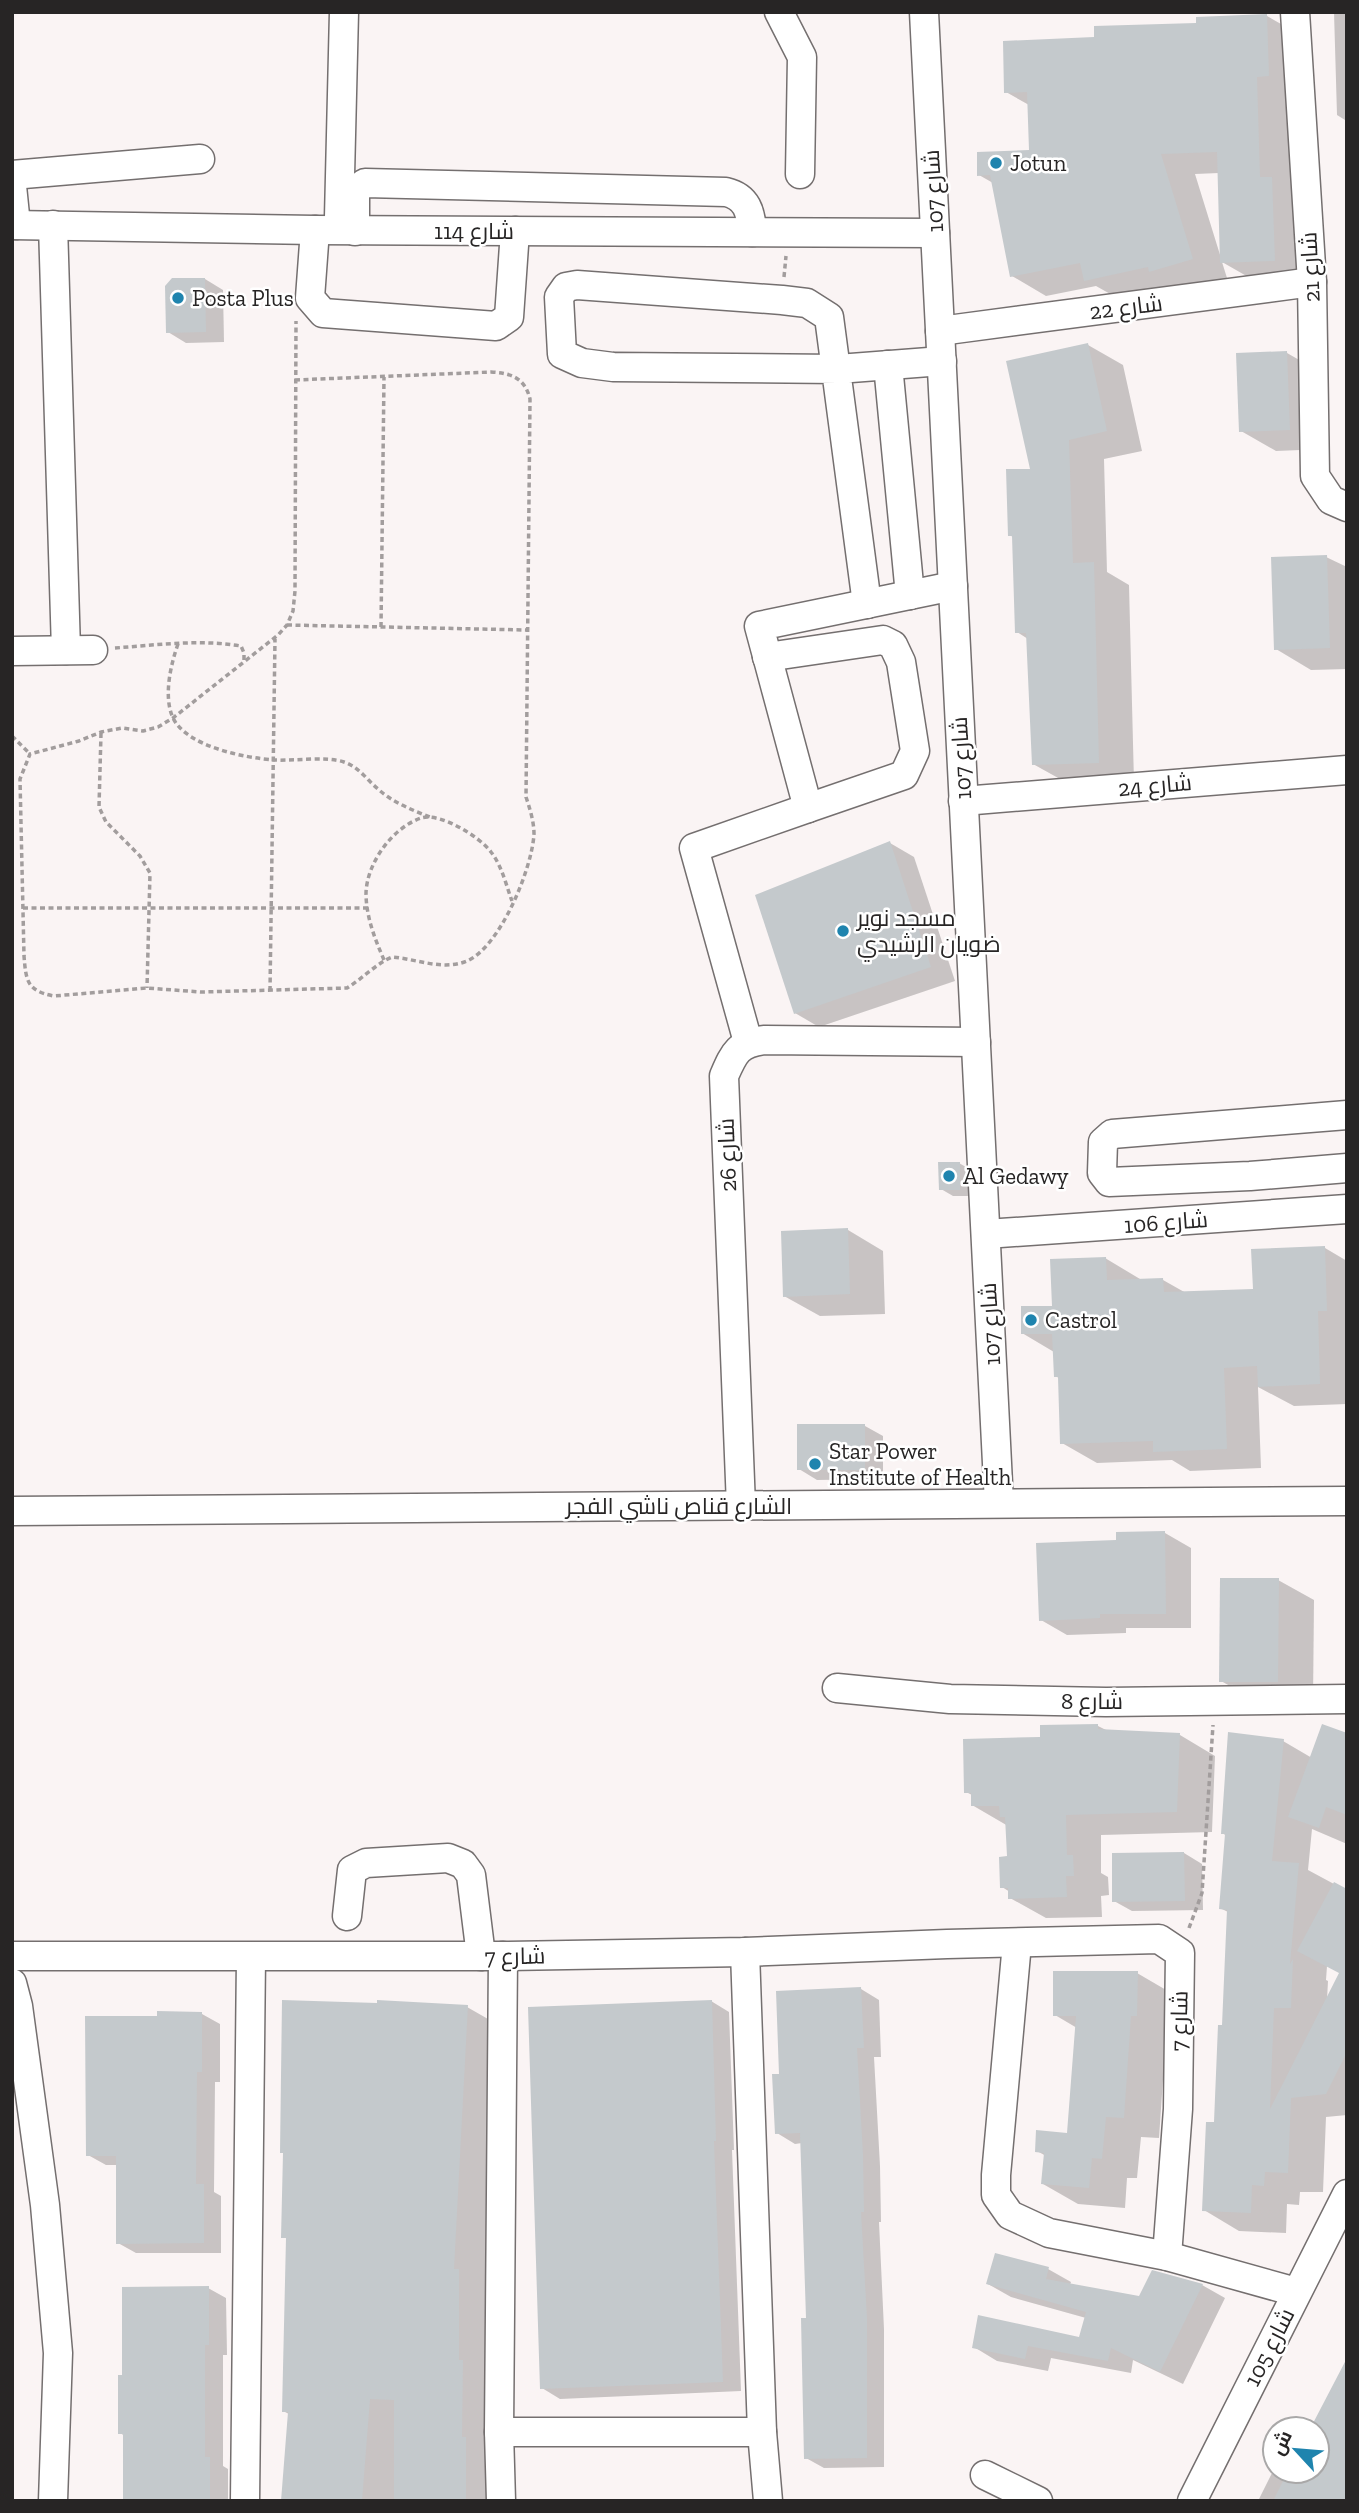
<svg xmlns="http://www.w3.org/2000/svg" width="1359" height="2513" viewBox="0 0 1359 2513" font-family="'Zilla Slab',Cairo,serif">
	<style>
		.shadow { fill: #0003; fill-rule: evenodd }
		.building { fill: #c4c9cc }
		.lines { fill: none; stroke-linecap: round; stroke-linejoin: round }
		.minor-casing { stroke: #746f6f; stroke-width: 31 }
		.path { stroke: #a29d9d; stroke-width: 3.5; stroke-dasharray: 5 3.5; stroke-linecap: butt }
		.minor { stroke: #fff; stroke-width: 28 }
		.poi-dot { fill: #1f84ae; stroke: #fff; stroke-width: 2.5 }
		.labels { text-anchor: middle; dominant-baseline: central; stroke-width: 5; stroke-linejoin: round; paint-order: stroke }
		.poi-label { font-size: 23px; fill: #272525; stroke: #fff; text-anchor: start }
		.street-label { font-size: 23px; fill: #272525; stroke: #fff }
	</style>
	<rect width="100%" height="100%" fill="#faf4f4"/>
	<g class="shadow">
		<polygon points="1334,12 1347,12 1347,166 1345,120 1337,115"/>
		<path d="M 1267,16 L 1302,36 L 1309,280 L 1257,282 L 1222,262 L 1227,278 L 1186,291 L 1121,300 L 1096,286 L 1046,296 L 1012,276 L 993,183 L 979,175 L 1030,152 L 1029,105 L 1006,92 L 1096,39 ZM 1219,173 L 1221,258 L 1195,174 Z"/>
		<polygon points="205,279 223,290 224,342 186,343 168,332"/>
		<polygon points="1088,345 1123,365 1142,451 1104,459 1107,572 1129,585 1134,782 1069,784 1033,764 1028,639 1017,632 1014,538 1010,535 1032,470"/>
		<polygon points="1287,353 1322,373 1325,449 1276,451 1241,431"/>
		<polygon points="1326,557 1347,567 1347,669 1311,670 1276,649"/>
		<polygon points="890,843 914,857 955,981 819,1027 795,1013"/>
		<polygon points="959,1163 971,1170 972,1196 953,1196 941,1189"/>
		<polygon points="848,1230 883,1251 885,1314 820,1316 784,1296"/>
		<polygon points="1325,1248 1347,1261 1347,1404 1294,1406 1258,1387 1261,1468 1190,1471 1172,1460 1097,1463 1062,1443 1059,1378 1055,1376 1054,1352 1022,1333 1053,1308 1105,1258 1140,1279 1140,1281 1163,1280 1186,1293 1254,1291"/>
		<polygon points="865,1426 883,1436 883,1479 817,1480 799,1469"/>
		<polygon points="1165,1533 1191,1548 1191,1628 1126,1628 1126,1633 1067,1635 1041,1620 1118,1542"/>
		<polygon points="1278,1580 1314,1600 1313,1702 1257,1701 1221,1681"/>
		<polygon points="1098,1726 1108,1731 1180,1735 1215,1756 1212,1832 1101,1835 1101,1873 1108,1877 1109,1895 1101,1896 1102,1917 1046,1918 1010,1898 1010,1892 1002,1887 1009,1858 1008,1826 972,1805 972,1795 966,1792 1042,1739"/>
		<path d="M 1347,1735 L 1347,1844 L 1312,1829 L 1308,1870 L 1347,1891 L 1347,2115 L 1326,2117 L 1323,2192 L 1300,2192 L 1299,2205 L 1287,2204 L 1286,2233 L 1239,2231 L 1204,2210 L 1216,2124 L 1224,2027 L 1228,1912 L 1220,1908 L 1227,1836 L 1222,1833 L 1283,1741 L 1312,1758 ZM 1327,1966 L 1341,1973 L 1327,2000 L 1328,1981 L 1326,1980 Z"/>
		<polygon points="1184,1853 1202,1864 1203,1910 1132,1911 1114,1901"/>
		<polygon points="1137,1973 1173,1994 1166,2035 1159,2138 1141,2137 1137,2178 1127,2178 1125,2208 1078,2204 1043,2184 1046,2156 1037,2151 1069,2135 1077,2028 1055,2015"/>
		<polygon points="861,1989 879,2000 881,2057 874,2057 880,2166 881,2222 879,2222 884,2329 884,2467 824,2468 806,2458 808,2320 802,2143 795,2144 777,2133 781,2075"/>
		<polygon points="711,2001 729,2012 734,2150 732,2150 741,2391 560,2399 542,2388"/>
		<polygon points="467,2007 502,2027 501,2501 282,2501 289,2414 283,2411 288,2239 283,2237"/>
		<polygon points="159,2013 202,2014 220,2024 220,2082 215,2082 214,2192 221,2196 221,2253 136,2253 118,2243 118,2165 106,2165 88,2155 159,2018"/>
		<polygon points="1048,2269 1071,2282 1070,2285 1140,2298 1202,2285 1225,2298 1183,2384 1133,2360 1131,2373 1051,2358 1048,2371 997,2361 974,2347 1081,2339 1086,2318 1011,2297 988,2284"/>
		<polygon points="208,2288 226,2298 227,2355 223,2355 223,2466 228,2469 228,2501 125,2501 125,2436 120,2433"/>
		<polygon points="1347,2361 1347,2501 1258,2501 1275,2467 1275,2471 1317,2471 1317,2429 1312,2429"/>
	</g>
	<g class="building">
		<polygon points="1267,14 1269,76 1257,77 1260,177 1272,177 1275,261 1220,263 1217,152 1161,154 1193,259 1149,272 1148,267 1084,281 1080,263 1010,277 990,175 977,176 977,152 1029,150 1027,92 1004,93 1003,41 1094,37 1094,26 1196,23 1196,17"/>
		<polygon points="172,278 205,278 206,332 166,333 165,286"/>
		<polygon points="1088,343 1107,431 1069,440 1073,563 1094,562 1099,763 1032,765 1026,633 1015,633 1012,536 1008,536 1006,469 1030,469 1006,361"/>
		<polygon points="1287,351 1290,430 1239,432 1236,353"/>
		<polygon points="1327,555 1330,648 1274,650 1271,557"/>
		<polygon points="890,841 931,967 794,1014 755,895"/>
		<polygon points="938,1162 960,1162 960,1190 939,1190"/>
		<polygon points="848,1228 850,1294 783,1297 781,1231"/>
		<polygon points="1325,1246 1327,1311 1318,1311 1320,1384 1258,1387 1257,1366 1224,1368 1227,1449 1153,1452 1153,1441 1060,1444 1058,1377 1054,1377 1052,1334 1021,1334 1021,1306 1052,1306 1050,1259 1106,1257 1107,1280 1163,1278 1164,1292 1253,1289 1251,1249"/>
		<rect x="797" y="1424" width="68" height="46"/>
		<polygon points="1165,1531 1166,1614 1100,1614 1100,1618 1039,1621 1036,1543 1116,1540 1116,1532"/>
		<polygon points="1220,1578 1279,1578 1278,1682 1219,1682"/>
		<polygon points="1098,1724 1098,1729 1180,1733 1177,1812 1066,1815 1067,1855 1073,1855 1074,1876 1066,1876 1067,1897 1008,1899 1008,1888 1000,1888 999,1857 1007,1856 1005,1817 1000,1817 999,1806 971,1806 971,1793 964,1793 963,1739 1040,1737 1040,1725"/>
		<polygon points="1322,1724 1347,1733 1347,1815 1326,1807 1319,1828 1288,1817"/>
		<polygon points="1228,1732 1284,1739 1272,1861 1299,1863 1290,1964 1293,1959 1291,2008 1274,2008 1270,2109 1339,1973 1297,1951 1334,1882 1347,1889 1347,2052 1326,2094 1291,2098 1288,2173 1265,2172 1264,2186 1252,2185 1251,2213 1202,2211 1206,2122 1214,2122 1218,2025 1222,2025 1227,1910 1219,1909 1225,1834 1221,1834"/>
		<polygon points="1184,1852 1185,1901 1112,1902 1112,1853"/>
		<polygon points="1053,1971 1138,1971 1137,2016 1131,2016 1124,2118 1106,2117 1102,2159 1092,2158 1089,2188 1041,2184 1044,2153 1035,2152 1036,2130 1067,2133 1076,2016 1053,2016"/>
		<polygon points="861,1987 864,2048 857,2048 863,2155 864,2212 861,2212 867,2318 867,2458 804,2459 801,2318 806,2318 800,2133 775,2134 772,2074 779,2074 776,1991"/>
		<polygon points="282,2000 377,2003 377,2000 468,2005 454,2269 459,2269 459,2360 463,2360 462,2437 466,2437 466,2501 394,2501 394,2400 370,2399 362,2501 281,2501 288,2412 282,2412 286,2238 281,2238 283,2153 280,2153"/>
		<polygon points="712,2000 716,2141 714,2141 723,2382 540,2389 528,2007"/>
		<polygon points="157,2011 202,2012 202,2072 197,2072 196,2184 204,2184 204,2243 116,2244 116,2156 86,2156 85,2016 157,2016"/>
		<polygon points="995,2253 1049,2267 1046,2279 1139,2296 1152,2270 1203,2284 1160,2372 1111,2348 1108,2361 1028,2346 1025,2359 972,2348 978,2315 1079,2337 1086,2312 986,2284"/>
		<polygon points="209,2286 209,2345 205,2345 205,2457 210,2457 210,2501 123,2501 123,2434 118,2434 118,2375 122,2375 122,2287"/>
		<polygon points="1347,2358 1347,2501 1273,2501 1288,2471 1317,2471 1317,2429 1310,2429"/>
	</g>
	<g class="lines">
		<defs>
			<g id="minor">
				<polyline points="779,12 802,57 800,174"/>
				<polyline points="924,12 999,1503"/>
				<polyline points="1295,12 1312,282 1315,476 1331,500 1347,507"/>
				<polyline points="12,175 200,159"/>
				<polyline points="12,186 16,225"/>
				<polyline points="339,217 344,12"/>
				<polyline points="12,225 315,230 935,233"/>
				<polyline points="53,225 66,650"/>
				<polyline points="315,230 310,298 323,313 496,326 509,317 515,231"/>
				<path d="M 355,231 L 355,195 L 357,189 L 365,183 L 726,192 C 747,197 751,212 752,232"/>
				<polyline points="940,331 1312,282"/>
				<polyline points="888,365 910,595"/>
				<polyline points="867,604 829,317 807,303 782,300 577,285 566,287 559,297 562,354 582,363 613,367 838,369 942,361"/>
				<polyline points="12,651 93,650"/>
				<polyline points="767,657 883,640 893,645 901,662 915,751 904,775 808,808"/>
				<polyline points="963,801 1347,770"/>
				<polyline points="748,1042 694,848 808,808 759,626 953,586"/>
				<polyline points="1347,1115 1112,1134 1103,1142 1102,1173 1109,1182 1250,1176 1347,1168"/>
				<polyline points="986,1234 1347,1209"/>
				<path d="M 741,1506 L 724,1076 C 734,1053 738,1043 765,1040 L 976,1042"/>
				<polyline points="12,1511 1347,1501"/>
				<polyline points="837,1688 950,1699 1106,1702 1347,1699"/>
				<polyline points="347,1916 352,1870 366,1863 448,1858 463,1864 471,1875 481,1956"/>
				<polyline points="1017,1943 996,2175 996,2195 1010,2215 1049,2233 1167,2256 1296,2292"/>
				<polyline points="745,1952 762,2432 768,2501"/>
				<polyline points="12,1956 503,1956 745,1952 947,1944 1159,1939 1180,1953 1178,2109 1167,2256"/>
				<polyline points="12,1983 18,2006 45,2205 58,2353 53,2501"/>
				<polyline points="499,2432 762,2432"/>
				<polyline points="985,2475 1038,2501"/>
				<polyline points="245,2501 251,1957"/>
				<polyline points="501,2501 499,2432 503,1956"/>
				<polyline points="1192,2501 1347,2194"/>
			</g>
		</defs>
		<use href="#minor" class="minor-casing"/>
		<g class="path">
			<polyline points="784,277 786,256"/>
			<path d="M 295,380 L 491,372 C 511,373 525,378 530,399 L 526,797 C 530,809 534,822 534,834 C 532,869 500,947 467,961 C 443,971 417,959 392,957 C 377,963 362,979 347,988 L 201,992 L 147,988 L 54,996 C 27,991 26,981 24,956 L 20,779 L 30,754 L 79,741 L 101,732 L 122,728 L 143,731 L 158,727 L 173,718 L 278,635 L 287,625 L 293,611 L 295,591 L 296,321"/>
			<polyline points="287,625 527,630"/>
			<polyline points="381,627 384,377"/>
			<path d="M 178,644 C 171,664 163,696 173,718 C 187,747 246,758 274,760 C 295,761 326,756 344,762 C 359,767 367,780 378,789 C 392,802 412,810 430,817"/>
			<path d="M 115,648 C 156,645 200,639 241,646 L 244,653 L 244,663"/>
			<polyline points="101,733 99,807 106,822 140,856 150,873 147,988"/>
			<polyline points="12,736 30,754"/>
			<polyline points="23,908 368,908"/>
			<path d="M 384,960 C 375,939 366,917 366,893 C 367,863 392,828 421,818 C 440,812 480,837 491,852 C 502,866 506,885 512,901"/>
			<polyline points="270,991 275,639"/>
			<polyline points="1189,1928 1202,1893 1213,1725"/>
		</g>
		<use href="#minor" class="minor"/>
	</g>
	<g class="poi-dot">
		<circle cx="996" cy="163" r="7"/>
		<circle cx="178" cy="298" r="7"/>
		<circle cx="843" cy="931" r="7"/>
		<circle cx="949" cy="1176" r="7"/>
		<circle cx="1031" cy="1320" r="7"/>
		<circle cx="815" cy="1464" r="7"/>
	</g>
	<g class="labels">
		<g class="poi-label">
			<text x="1010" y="163">Jotun</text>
			<text x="192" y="298">Posta Plus</text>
			<text x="857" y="918">مسجد نوير<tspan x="857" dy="26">ضويان الرشيدي</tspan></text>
			<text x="963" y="1176">Al Gedawy</text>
			<text x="1045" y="1320">Castrol</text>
			<text x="829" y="1451">Star Power<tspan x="829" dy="26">Institute of Health</tspan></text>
		</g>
		<g class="street-label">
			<text transform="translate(933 191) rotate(-93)">شارع 107</text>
			<text x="474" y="231">شارع 114</text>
			<text transform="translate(1310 267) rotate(-93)">شارع 21</text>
			<text transform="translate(1126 307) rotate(-7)">شارع 22</text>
			<text transform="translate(961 758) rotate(-93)">شارع 107</text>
			<text transform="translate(1155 785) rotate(-5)">شارع 24</text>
			<text transform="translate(727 1155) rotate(-92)">شارع 26</text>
			<text transform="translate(1166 1222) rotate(-4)">شارع 106</text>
			<text transform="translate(990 1324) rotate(-93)">شارع 107</text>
			<text x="679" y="1506">الشارع قناص ناشي الفجر</text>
			<text x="1092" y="1701">شارع 8</text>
			<text transform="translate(515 1956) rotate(-1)">شارع 7</text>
			<text transform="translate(1179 2021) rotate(-89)">شارع 7</text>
			<text transform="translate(1269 2347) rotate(-63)">شارع 105</text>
		</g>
	</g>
	<rect width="1359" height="2513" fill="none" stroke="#272525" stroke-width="28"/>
	<g transform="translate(1296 2450) rotate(296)"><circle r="33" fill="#ffffff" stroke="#a9a8a8" stroke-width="2"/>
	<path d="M0-5L12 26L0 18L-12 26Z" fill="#1f84ae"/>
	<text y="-10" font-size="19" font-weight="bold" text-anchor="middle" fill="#272525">ش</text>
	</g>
</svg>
